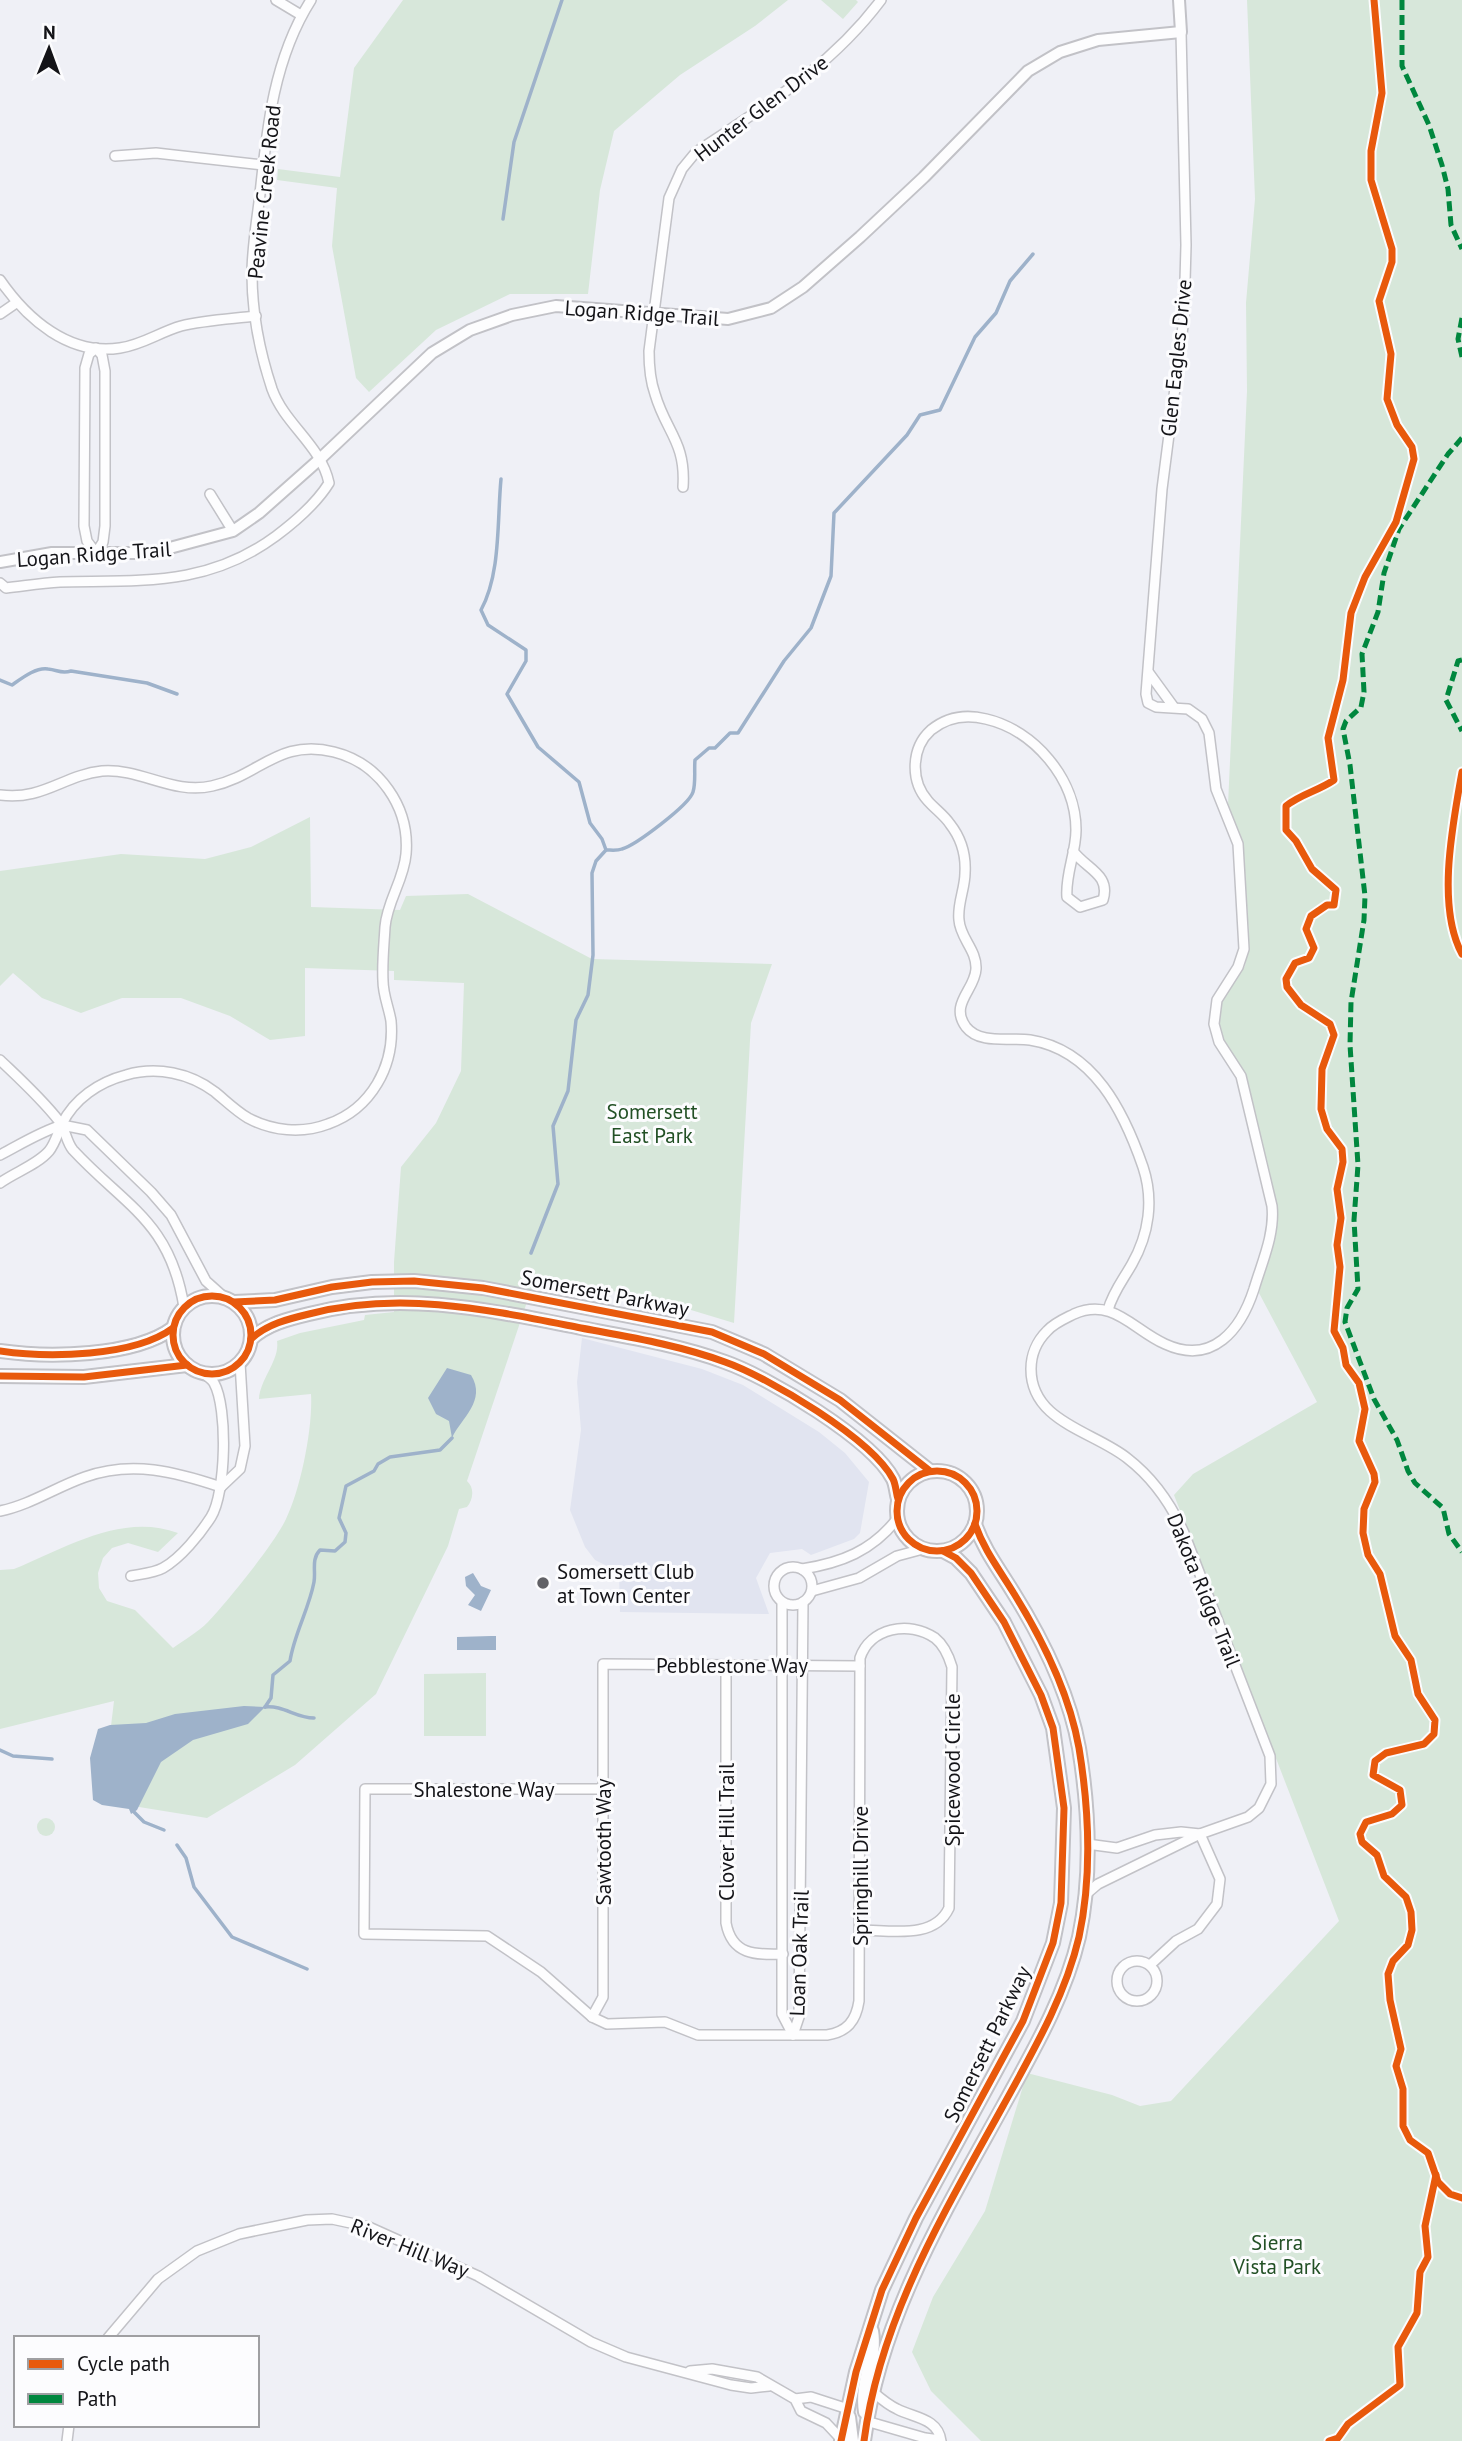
<svg xmlns="http://www.w3.org/2000/svg" width="1462" height="2441" viewBox="0 0 1462 2441" font-family="'PT Sans',sans-serif">
	<style>
		.built { fill: #e1e4f0 }
		.green { fill: #d7e7da }
		.water { fill: #9eb2ca }
		.lines { fill: none; stroke-linecap: round; stroke-linejoin: round }
		.stream { stroke: #9eb2ca; stroke-width: 3.5 }
		.minor-casing { stroke: #c2c2c7; stroke-width: 12 }
		.tertiary-casing { stroke: #c2c2c7; stroke-width: 14 }
		.secondary-casing { stroke: #c2c2c7; stroke-width: 16 }
		.minor { stroke: #fdfdfe; stroke-width: 9 }
		.tertiary { stroke: #fdfdfe; stroke-width: 10 }
		.secondary { stroke: #fdfdfe; stroke-width: 12 }
		.quiet { stroke: #00873e; stroke-width: 5; stroke-dasharray: 10 5; stroke-linecap: butt }
		.cycleway-casing { stroke: #fcfcfe; stroke-width: 11 }
		.cycleway { stroke: #e8590c; stroke-width: 7 }
		.poi-dot { fill: #616166; stroke: #fcfcfe; stroke-width: 2.5 }
		.labels { text-anchor: middle; dominant-baseline: central; stroke-width: 6; stroke-linejoin: round; paint-order: stroke }
		.street-label { font-size: 21px; fill: #141418; stroke: #fcfcfe }
		.park-label { font-size: 21px; fill: #225025; stroke: #fcfcfe }
		.poi-label { font-size: 21px; fill: #141418; stroke: #fcfcfe; text-anchor: start }
	</style>
	<rect width="100%" height="100%" fill="#eff0f6"/>
	<polygon class="built" points="582,1338 702,1369 743,1385 819,1432 845,1453 869,1482 860,1533 854,1539 811,1555 802,1549 770,1553 756,1578 769,1614 620,1612 619,1572 595,1560 585,1547 570,1510 581,1430 577,1382"/>
	<g class="green">
		<polygon points="403,0 788,0 755,26 680,75 614,131 600,190 588,294 510,294 436,330 369,392 356,378 332,246 337,188 277,180 278,169 340,177 354,68"/>
		<polygon points="821,0 856,0 858,2 843,19"/>
		<polygon points="1247,0 1462,0 1462,2441 981,2441 931,2391 912,2352 933,2297 985,2211 1027,2073 1112,2095 1140,2106 1171,2101 1339,1921 1174,1495 1193,1474 1317,1402 1259,1293 1277,1219 1243,1073 1223,1040 1217,1020 1224,996 1245,966 1249,936 1243,845 1228,805 1247,391 1246,303 1255,199"/>
		<path d="M 310,817 L 311,907 L 400,910 L 406,896 L 468,894 L 592,959 L 772,964 L 751,1023 L 734,1323 L 648,1297 L 535,1278 L 467,1481 C 475,1488 473,1500 467,1507 L 459,1509 L 448,1546 L 376,1694 L 295,1765 L 207,1818 L 102,1801 L 114,1701 L 0,1729 L 0,1570 L 14,1569 C 65,1548 122,1512 178,1533 L 158,1552 L 128,1543 L 112,1548 L 103,1558 L 98,1573 L 99,1588 L 107,1601 L 135,1610 L 173,1648 C 184,1640 198,1632 208,1622 C 227,1602 275,1543 286,1519 C 301,1488 313,1427 311,1394 L 259,1399 C 260,1379 280,1360 277,1341 L 300,1333 L 364,1320 L 365,1315 L 394,1312 L 394,1262 L 401,1167 L 436,1123 L 461,1071 L 464,983 L 394,980 L 394,971 L 305,968 L 305,1036 L 270,1040 L 230,1016 L 181,998 L 122,998 L 81,1013 L 42,998 L 13,973 L 0,986 L 0,871 L 121,854 L 205,859 L 251,847 Z"/>
		<polygon points="486,1673 486,1736 424,1736 424,1674"/>
		<circle cx="46" cy="1827" r="9"/>
	</g>
	<g class="water">
		<path d="M 447,1368 L 471,1375 C 487,1401 461,1418 452,1438 L 449,1421 L 436,1414 L 428,1398 Z"/>
		<polygon points="473,1573 481,1586 491,1590 481,1611 468,1605 475,1595 466,1586 465,1577"/>
		<polygon points="491,1636 496,1636 496,1650 457,1650 457,1637"/>
		<polygon points="244,1706 265,1707 248,1724 193,1740 161,1762 137,1810 131,1814 129,1809 102,1805 93,1800 90,1758 98,1729 110,1725 146,1723 175,1714"/>
	</g>
	<g class="lines">
		<g class="stream">
			<polyline points="503,219 514,142 562,0"/>
			<path d="M 501,479 C 497,521 501,573 481,610 L 488,625 L 526,650 L 526,661 L 507,694 L 538,747 L 579,782 L 590,823 L 602,839 L 606,850 L 596,861 L 592,873 L 593,955 L 588,995 L 576,1020 L 568,1091 L 553,1126 L 558,1184 L 531,1253"/>
			<path d="M 0,680 L 12,685 C 22,678 36,667 48,669 C 58,670 61,674 71,671 L 147,683 L 177,694"/>
			<path d="M 606,850 C 611,850 617,851 622,849 C 636,845 689,805 693,792 C 696,783 694,770 695,760 L 709,748 L 715,748 L 730,733 L 738,733 L 784,661 L 811,628 L 831,576 L 834,513 L 907,435 L 920,415 L 940,410 L 975,337 L 996,313 L 1010,281 L 1033,254"/>
			<path d="M 265,1707 L 271,1698 L 273,1675 L 290,1661 C 294,1634 309,1609 314,1582 C 316,1571 311,1559 320,1550 L 335,1551 L 345,1542 L 346,1533 L 339,1518 L 346,1486 L 374,1471 L 378,1464 L 390,1457 L 440,1450 L 452,1438"/>
			<path d="M 265,1707 C 283,1705 296,1718 314,1718"/>
			<polyline points="0,1750 13,1756 52,1759"/>
			<polyline points="134,1812 144,1822 164,1830"/>
			<polyline points="177,1845 186,1858 194,1887 232,1937 307,1969"/>
		</g>
		<defs>
			<g id="minor">
				<polyline points="276,0 301,15"/>
				<polyline points="115,156 156,153 263,165"/>
				<path d="M 0,280 C 27,319 69,356 120,348 C 142,345 160,332 181,326 C 205,320 231,319 256,316"/>
				<polyline points="0,314 16,303"/>
				<polygon points="96,348 102,355 105,371 105,526 103,542 96,553 87,541 84,526 85,368 89,354"/>
				<path d="M 683,487 C 686,442 666,432 655,394 C 650,380 649,366 649,351 L 669,198 L 682,169 L 696,152 C 765,106 830,68 881,0"/>
				<polyline points="210,494 233,531"/>
				<path d="M 0,583 L 6,588 C 24,586 42,583 60,582 C 141,580 207,587 276,536 C 296,521 316,504 329,483 C 321,445 285,425 272,389 C 260,353 252,311 252,274 C 252,247 257,220 260,194 C 267,127 274,58 311,0"/>
				<polyline points="1149,673 1173,706"/>
				<path d="M 0,795 C 42,801 64,775 102,771 C 141,768 173,795 212,786 C 259,776 279,738 334,752 C 379,763 410,807 406,854 C 404,880 387,901 385,927 C 384,945 382,963 383,981 C 383,995 389,1008 391,1021 C 395,1066 371,1109 328,1124 C 302,1134 272,1131 248,1118 C 236,1111 226,1101 215,1092 C 190,1073 157,1066 126,1075 C 99,1082 74,1099 62,1124 C 58,1132 55,1144 49,1151 C 37,1165 15,1172 0,1183"/>
				<path d="M 1073,851 C 1086,869 1111,874 1103,900 L 1080,907 L 1067,897 C 1065,875 1076,853 1076,830 C 1076,779 1034,730 986,719 C 966,714 947,717 931,730 C 911,748 910,781 928,801 C 935,809 944,815 950,824 C 961,838 966,856 965,873 C 965,889 957,904 959,920 C 960,938 977,950 976,969 C 975,990 949,1004 966,1027 C 980,1045 1010,1037 1030,1040 C 1094,1050 1124,1112 1143,1167 C 1154,1200 1149,1234 1132,1264 C 1123,1280 1113,1292 1108,1310"/>
				<path d="M 0,1060 C 21,1080 42,1099 59,1121 C 66,1130 66,1142 73,1150 C 126,1207 170,1221 184,1307"/>
				<polyline points="62,1125 87,1130 151,1192 171,1215 206,1281 225,1298"/>
				<path d="M 0,1155 C 21,1144 40,1132 62,1125"/>
				<polyline points="221,1487 240,1469 245,1446 240,1363"/>
				<path d="M 0,1511 C 30,1505 56,1487 85,1477 C 132,1460 176,1472 221,1487"/>
				<circle cx="793" cy="1586" r="19"/>
				<path d="M 802,1569 C 841,1563 872,1551 897,1519"/>
				<path d="M 131,1576 C 141,1574 154,1573 163,1568 C 181,1558 200,1534 211,1517 C 226,1493 228,1408 214,1383 C 211,1378 207,1376 202,1373"/>
				<polyline points="812,1591 859,1578 897,1556 923,1549"/>
				<polyline points="782,1603 782,2014 793,2035"/>
				<path d="M 726,1666 L 726,1923 C 732,1955 755,1955 783,1954"/>
				<path d="M 602,1789 L 365,1789 L 364,1934 L 487,1936 L 541,1972 L 592,2017 L 607,2024 L 665,2022 L 698,2035 L 827,2035 C 847,2032 856,2021 859,2001 L 860,1658 C 870,1628 909,1620 935,1638 C 944,1645 949,1657 952,1667 L 949,1908 C 934,1940 891,1930 860,1930"/>
				<polyline points="1087,1844 1117,1848 1155,1835 1181,1832 1200,1834"/>
				<path d="M 1085,1895 L 1098,1884 L 1200,1834 L 1248,1817 L 1259,1808 L 1271,1784 L 1270,1756 L 1184,1533 C 1171,1504 1153,1478 1127,1458 C 1093,1431 1031,1422 1031,1369 C 1031,1355 1037,1341 1047,1331 C 1054,1323 1064,1319 1074,1314 C 1113,1297 1133,1330 1165,1344 C 1213,1366 1241,1329 1254,1289 C 1262,1262 1275,1234 1272,1206 L 1241,1076 L 1219,1042 L 1214,1024 L 1217,1000 L 1238,967 L 1244,949 L 1238,844 L 1216,789 L 1209,733 L 1202,719 L 1188,709 L 1156,707 L 1148,703 L 1146,694 L 1162,489 L 1184,318 L 1186,245 L 1181,32"/>
				<circle cx="1137" cy="1981" r="20"/>
				<polyline points="1150,1965 1176,1941 1198,1929 1217,1904 1220,1879 1200,1834"/>
				<polyline points="592,2017 603,1997 603,1664 860,1666"/>
				<polyline points="793,2035 799,2017 803,1602"/>
				<polyline points="108,2338 158,2279 197,2251 239,2234 307,2220 332,2219 369,2227 478,2276 591,2342 626,2357 731,2385 751,2388 769,2386"/>
				<polyline points="690,2371 712,2369 757,2377 795,2399 801,2411 826,2423 842,2440"/>
				<path d="M 873,2392 C 880,2398 888,2405 897,2409 C 914,2418 938,2418 941,2441"/>
				<polyline points="795,2399 811,2397 848,2409"/>
				<polyline points="866,2421 925,2438 940,2440"/>
				<polyline points="67,2441 69,2425"/>
			</g>
			<polyline id="tertiary" points="0,562 52,553 151,553 233,531 259,513 321,458 432,353 470,330 512,315 556,306 728,319 771,308 803,287 860,237 924,177 1028,71 1060,52 1098,40 1181,32 1179,0"/>
			<g id="secondary">
				<circle cx="212" cy="1335" r="39"/>
				<polyline points="234,1302 275,1300 332,1287 372,1282 414,1281 483,1288 712,1332 764,1354 840,1400 930,1471"/>
				<path d="M 251,1339 C 267,1324 288,1319 309,1314 C 401,1290 490,1310 581,1328 C 629,1337 679,1345 725,1362 C 768,1377 872,1439 893,1479 C 896,1485 896,1493 898,1499"/>
				<path d="M 0,1351 C 48,1358 134,1357 173,1328"/>
				<polyline points="0,1376 84,1377 187,1365"/>
				<circle cx="937" cy="1511" r="40"/>
				<path d="M 865,2412 C 860,2380 877,2359 872,2331"/>
				<polyline points="849,2417 852,2441"/>
				<polyline points="841,2441 856,2372 882,2290 916,2218 1023,2021 1053,1943 1061,1903 1064,1808 1053,1728 1041,1695 1004,1622 971,1573 956,1558 943,1551"/>
				<path d="M 864,2441 C 880,2318 944,2213 1003,2106 C 1032,2053 1065,1997 1079,1937 C 1092,1876 1089,1809 1079,1748 C 1069,1692 1043,1640 1013,1592 C 999,1569 984,1550 975,1524"/>
			</g>
		</defs>
		<use href="#minor" class="minor-casing"/>
		<use href="#tertiary" class="tertiary-casing"/>
		<use href="#secondary" class="secondary-casing"/>
		<use href="#minor" class="minor"/>
		<use href="#tertiary" class="tertiary"/>
		<use href="#secondary" class="secondary"/>
		<g class="quiet">
			<polyline points="1402,0 1402,66 1429,125 1442,165 1448,189 1451,225 1462,249"/>
			<polyline points="1462,318 1458,339 1462,357"/>
			<polyline points="1462,438 1448,454 1399,529 1384,573 1378,612 1362,654 1364,692 1361,707 1346,721 1343,729 1350,765 1365,896 1364,920 1351,1002 1350,1045 1358,1165 1354,1220 1358,1289 1347,1308 1345,1322 1374,1399 1397,1440 1408,1471 1415,1483 1443,1508 1449,1534 1462,1552"/>
			<polyline points="1462,660 1458,661 1446,700 1462,731"/>
		</g>
		<defs>
			<g id="cycleway">
				<path d="M 1374,0 L 1382,93 L 1371,151 L 1371,180 L 1392,249 L 1392,262 L 1379,301 L 1391,354 L 1387,399 L 1397,425 L 1412,447 L 1414,459 L 1396,522 L 1365,577 L 1351,613 L 1343,680 L 1328,738 L 1334,780 C 1318,791 1301,794 1286,806 L 1286,830 L 1296,841 L 1312,869 L 1336,890 L 1334,905 L 1327,905 L 1311,916 L 1306,929 L 1314,948 L 1309,958 L 1295,963 L 1286,979 L 1287,987 L 1301,1005 L 1330,1024 L 1334,1035 L 1322,1069 L 1321,1109 L 1327,1129 L 1342,1149 L 1343,1162 L 1337,1189 L 1341,1218 L 1337,1245 L 1340,1267 L 1334,1331 L 1343,1348 L 1346,1365 L 1359,1383 L 1365,1409 L 1359,1441 L 1374,1474 L 1375,1482 L 1364,1509 L 1363,1533 L 1368,1555 L 1380,1574 L 1395,1636 L 1411,1660 L 1418,1694 L 1435,1720 L 1434,1734 L 1424,1744 L 1386,1753 L 1375,1761 L 1373,1775 L 1400,1790 L 1402,1805 L 1392,1814 L 1366,1822 L 1360,1834 L 1362,1842 L 1377,1855 L 1384,1876 L 1406,1897 L 1411,1912 L 1412,1930 L 1408,1945 L 1393,1961 L 1388,1974 L 1390,2000 L 1401,2049 L 1396,2066 L 1403,2089 L 1403,2126 L 1410,2140 L 1428,2153 L 1438,2182 L 1450,2194 L 1462,2198"/>
				<path d="M 1462,772 C 1453,823 1436,906 1462,954"/>
				<circle cx="212" cy="1335" r="39"/>
				<polyline points="234,1302 275,1300 332,1287 372,1282 414,1281 483,1288 712,1332 764,1354 840,1400 930,1471"/>
				<path d="M 251,1339 C 267,1324 288,1319 309,1314 C 401,1290 490,1310 581,1328 C 629,1337 679,1345 725,1362 C 768,1377 872,1439 893,1479 C 896,1485 896,1493 898,1499"/>
				<path d="M 0,1351 C 48,1358 134,1357 173,1328"/>
				<polyline points="0,1376 84,1377 187,1365"/>
				<circle cx="937" cy="1511" r="40"/>
				<polyline points="841,2441 856,2372 882,2290 916,2218 1023,2021 1053,1943 1061,1903 1064,1808 1053,1728 1041,1695 1004,1622 971,1573 956,1558 943,1551"/>
				<path d="M 864,2441 C 880,2318 944,2213 1003,2106 C 1032,2053 1065,1997 1079,1937 C 1092,1876 1089,1809 1079,1748 C 1069,1692 1043,1640 1013,1592 C 999,1569 984,1550 975,1524"/>
				<polyline points="1329,2441 1338,2438 1348,2424 1400,2385 1398,2347 1417,2313 1420,2272 1428,2257 1425,2226 1436,2175"/>
			</g>
		</defs>
		<use href="#cycleway" class="cycleway-casing"/>
		<use href="#cycleway" class="cycleway"/>
	</g>
	<circle class="poi-dot" cx="543" cy="1583" r="7"/>
	<g class="labels">
		<g class="street-label">
			<text transform="translate(761 108) rotate(-37)">Hunter Glen Drive</text>
			<text transform="translate(264 192) rotate(-84)">Peavine Creek Road</text>
			<text transform="translate(642 313) rotate(4)">Logan Ridge Trail</text>
			<text transform="translate(1176 358) rotate(-84)">Glen Eagles Drive</text>
			<text transform="translate(94 554) rotate(-4)">Logan Ridge Trail</text>
			<text transform="translate(605 1293) rotate(11)">Somersett Parkway</text>
			<text transform="translate(1204 1590) rotate(68)">Dakota Ridge Trail</text>
			<text x="732" y="1665">Pebblestone Way</text>
			<text transform="translate(952 1770) rotate(-90)">Spicewood Circle</text>
			<text x="484" y="1789">Shalestone Way</text>
			<text transform="translate(726 1832) rotate(-90)">Clover Hill Trail</text>
			<text transform="translate(603 1842) rotate(-90)">Sawtooth Way</text>
			<text transform="translate(860 1876) rotate(-90)">Springhill Drive</text>
			<text transform="translate(799 1953) rotate(-88)">Loan Oak Trail</text>
			<text transform="translate(987 2044) rotate(-64)">Somersett Parkway</text>
			<text transform="translate(410 2248) rotate(22)">River Hill Way</text>
		</g>
		<g class="park-label">
			<text x="652" y="1111">Somersett<tspan x="652" dy="24">East Park</tspan></text>
			<text x="1277" y="2242">Sierra<tspan x="1277" dy="24">Vista Park</tspan></text>
		</g>
		<g class="poi-label">
			<text x="557" y="1571">Somersett Club<tspan x="557" dy="24">at Town Center</tspan></text>
		</g>
	</g>
	<rect x="14" y="2336" width="245" height="91" fill="#fcfcfe" stroke="#9f9fa2" stroke-width="2"/>
	<rect x="28" y="2359" width="35" height="10" fill="#e8590c" stroke="#9f9fa2" stroke-width="2"/>
	<text x="77" y="2371" font-size="21" fill="#141418">Cycle path</text>
	<rect x="28" y="2394" width="35" height="10" fill="#00873e" stroke="#9f9fa2" stroke-width="2"/>
	<text x="77" y="2406" font-size="21" fill="#141418">Path</text>
	<g transform="translate(49 49) rotate(1)" stroke="#fcfcfe" stroke-width="5" paint-order="stroke">
	<path d="M0-5L12 26L0 18L-12 26Z" fill="#141418"/>
	<text y="-10" font-size="19" font-weight="bold" text-anchor="middle" fill="#141418">N</text>
	</g>
</svg>
